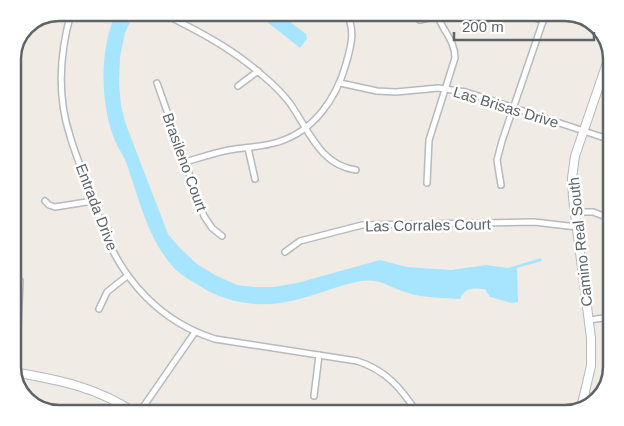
<svg xmlns="http://www.w3.org/2000/svg" width="624" height="426" viewBox="0 0 624 426" font-family="Helvetica,sans-serif">
	<style>
		.water { fill: #a7e5ff }
		.lines { fill: none; stroke-linecap: round; stroke-linejoin: round }
		.street-casing { stroke: #b6b9bd; stroke-width: 8 }
		.secondary-casing { stroke: #b4b9be; stroke-width: 10 }
		.street { stroke: #fff; stroke-width: 5 }
		.secondary { stroke: #fff; stroke-width: 8 }
		.labels { text-anchor: middle; dominant-baseline: central; stroke-width: 5; stroke-linejoin: round; paint-order: stroke }
		.street-label { font-size: 15px; fill: #5d6367; stroke: #fff }
		.rim { fill: none; stroke: #5d6367; stroke-width: 2.5 }
	</style>
	<rect width="100%" height="100%" fill="#f0ece5"/>
	<g class="water">
		<path d="M 116,13 L 134,13 L 125,33 L 120,57 L 119,84 L 121,105 L 125,122 L 168,234 L 179,247 L 197,264 L 215,275 L 237,285 L 254,287 L 274,287 L 297,283 L 380,260 L 407,267 L 451,270 L 486,265 L 508,268 L 541,258 L 542,261 L 517,268 L 518,302 L 512,303 L 490,297 L 485,289 C 474,288 465,287 460,299 C 443,298 424,298 408,293 C 391,288 380,278 361,281 C 334,286 309,299 281,303 C 257,307 229,302 208,291 C 197,284 183,277 174,268 C 147,238 139,198 126,162 C 123,155 118,148 115,141 C 100,104 99,49 116,13 Z"/>
		<polygon points="256,13 278,13 306,34 307,39 300,48"/>
	</g>
	<g class="lines">
		<defs>
			<g id="street">
				<path d="M 71,13 C 60,52 57,96 70,136 C 75,154 83,172 89,189 C 94,202 98,216 103,229 C 123,281 161,322 215,339 L 357,361 C 386,370 402,389 417,413"/>
				<polyline points="523,13 543,21"/>
				<path d="M 172,18 C 204,34 235,51 262,75 C 272,83 281,92 289,102 C 308,128 319,165 356,170"/>
				<polyline points="420,20 437,16"/>
				<polyline points="543,21 546,17 549,16"/>
				<polyline points="157,83 204,216 212,228 222,236"/>
				<polyline points="340,83 377,91 396,92 438,88 466,92 611,140"/>
				<polyline points="238,86 258,71"/>
				<polyline points="248,148 255,179"/>
				<path d="M 185,162 C 199,158 214,153 229,150 C 246,147 263,147 278,142 C 314,131 336,99 346,64 C 351,46 356,30 346,13"/>
				<path d="M 427,183 L 429,140 L 455,58 C 455,39 441,30 437,13"/>
				<polyline points="501,185 497,160 502,141 543,21"/>
				<polyline points="45,201 49,205 55,207 93,201"/>
				<polyline points="575,212 593,212 609,218"/>
				<polyline points="285,252 300,241 362,225 534,222 577,227"/>
				<polyline points="99,309 107,292 127,276"/>
				<polyline points="589,320 611,317"/>
				<polyline points="16,373 20,281"/>
				<polyline points="314,396 319,355"/>
				<polyline points="585,396 595,397"/>
				<polyline points="139,413 195,332"/>
			</g>
			<g id="secondary">
				<path d="M 14,372 C 59,380 97,387 135,413"/>
				<polyline points="582,404 591,366 591,338 573,198 572,178 575,156 610,54"/>
			</g>
		</defs>
		<use href="#street" class="street-casing"/>
		<use href="#secondary" class="secondary-casing"/>
		<use href="#street" class="street"/>
		<use href="#secondary" class="secondary"/>
	</g>
	<g class="labels">
		<g class="street-label">
			<text transform="translate(506 107) rotate(17)">Las Brisas Drive</text>
			<text transform="translate(185 162) rotate(70)">Brasileno Court</text>
			<text transform="translate(97 207) rotate(69)">Entrada Drive</text>
			<text transform="translate(428 225) rotate(-1)">Las Corrales Court</text>
			<text transform="translate(580 242) rotate(-96)">Camino Real South</text>
		</g>
	</g>
	<path d="M0 0H624V426H0ZM59 21H565A38 38 0 0 1 603 59V367A38 38 0 0 1 565 405H59A38 38 0 0 1 21 367V59A38 38 0 0 1 59 21Z" fill="#fff" fill-rule="evenodd"/>
	<path class="rim" d="M59 21H565A38 38 0 0 1 603 59V367A38 38 0 0 1 565 405H59A38 38 0 0 1 21 367V59A38 38 0 0 1 59 21Z"/>
	<path d="M454 32v8h140v-8" fill="none" stroke="#5d6367" stroke-width="2.5"/>
	<text x="462" y="32" font-size="15" fill="#5d6367" stroke="#ffffff" stroke-width="4" paint-order="stroke">200 m</text>
</svg>
